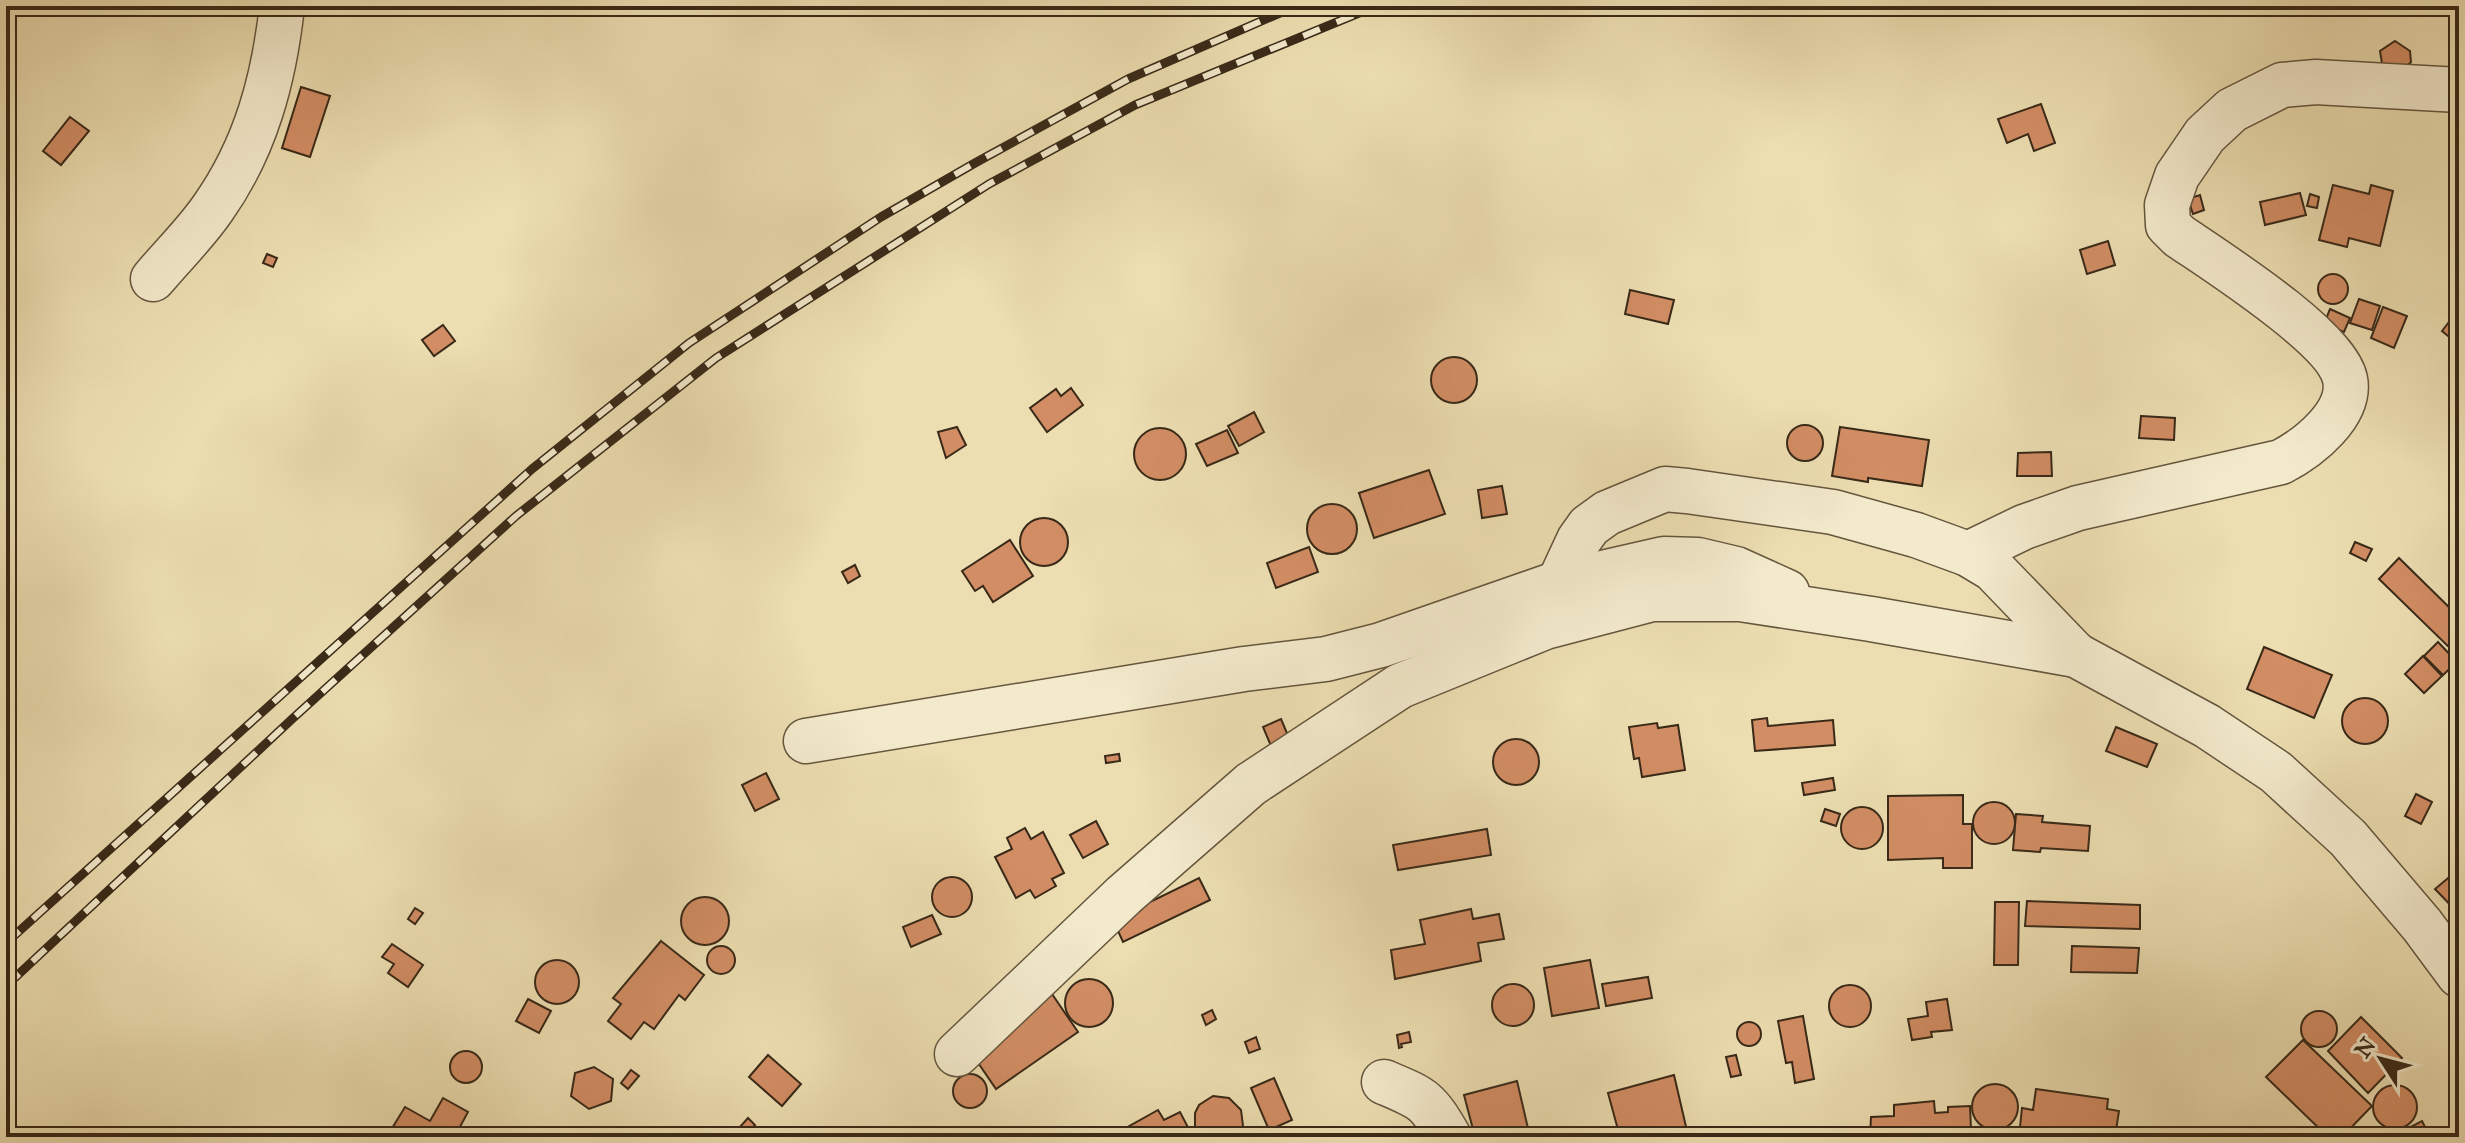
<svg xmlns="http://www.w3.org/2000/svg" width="2465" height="1143" viewBox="0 0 2465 1143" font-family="'IM FELL Great Primer',serif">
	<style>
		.building { fill: #d28d64; stroke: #382918; stroke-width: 2 }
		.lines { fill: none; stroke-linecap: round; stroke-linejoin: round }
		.minor-casing { stroke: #65563e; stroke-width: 47 }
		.minor { stroke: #f3eacc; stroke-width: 44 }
		.rail-casing { stroke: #382918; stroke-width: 9 }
		.rail { stroke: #f3eacc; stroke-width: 6; stroke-dasharray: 18; stroke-linecap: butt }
	</style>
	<rect width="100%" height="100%" fill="#ecdeb1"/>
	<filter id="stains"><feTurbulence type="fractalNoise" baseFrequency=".0025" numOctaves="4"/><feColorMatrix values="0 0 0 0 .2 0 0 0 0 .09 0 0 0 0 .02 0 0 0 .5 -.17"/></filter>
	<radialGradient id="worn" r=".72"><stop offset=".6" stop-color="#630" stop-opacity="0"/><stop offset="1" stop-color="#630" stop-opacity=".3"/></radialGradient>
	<g class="building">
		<polygon points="2395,41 2410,51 2411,62 2399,73 2383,70 2380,51"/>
		<polygon points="301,87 330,96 310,157 282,148"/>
		<polygon points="2041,104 2055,143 2034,151 2028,134 2007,143 1998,119"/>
		<polygon points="70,117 89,131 61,165 43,151"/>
		<polygon points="2333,185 2369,194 2371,185 2393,191 2380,246 2349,238 2347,247 2319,240"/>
		<polygon points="2300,193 2306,215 2265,225 2260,202"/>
		<polygon points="2310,194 2319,197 2317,208 2307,206"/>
		<polygon points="2200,195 2204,210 2193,214 2188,199"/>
		<polygon points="2108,241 2115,265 2087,274 2080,250"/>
		<polygon points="267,254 277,258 273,267 263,263"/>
		<circle cx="2333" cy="289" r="15"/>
		<polygon points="1630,290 1674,300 1668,324 1625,314"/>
		<polygon points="2359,299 2380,306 2372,330 2350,323"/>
		<polygon points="2383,307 2407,316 2394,348 2371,338"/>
		<polygon points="2330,309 2350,318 2344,332 2324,324"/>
		<polygon points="2459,309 2459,345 2442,331"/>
		<polygon points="443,325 455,341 434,356 422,340"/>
		<circle cx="1454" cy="380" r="23"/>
		<polygon points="1071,388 1083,405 1047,432 1030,408 1056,389 1061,396"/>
		<polygon points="1254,412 1264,432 1239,446 1228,426"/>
		<polygon points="2141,416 2175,418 2174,440 2139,438"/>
		<circle cx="1805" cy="443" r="18"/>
		<polygon points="957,427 966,445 946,458 938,432"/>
		<polygon points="1840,427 1929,440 1922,486 1868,478 1868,482 1832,476"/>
		<circle cx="1160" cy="454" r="26"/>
		<polygon points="1227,430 1238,453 1207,466 1196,444"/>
		<polygon points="2051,452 2052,476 2017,476 2018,453"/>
		<polygon points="1429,470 1445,514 1374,538 1359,493"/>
		<polygon points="1502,486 1507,514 1482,518 1478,490"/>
		<circle cx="1332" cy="529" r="25"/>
		<circle cx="1044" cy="542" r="24"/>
		<polygon points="1010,540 1033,576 993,602 983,586 975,591 962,571"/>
		<polygon points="2355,542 2372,549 2366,561 2350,553"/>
		<polygon points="1309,547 1318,572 1276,588 1267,563"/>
		<polygon points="2399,558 2459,617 2459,657 2379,579"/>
		<polygon points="855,565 860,576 848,583 842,572"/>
		<polygon points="2438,642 2457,662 2443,675 2424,656"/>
		<polygon points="2264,647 2332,675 2314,718 2247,689"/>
		<polygon points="2423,656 2442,676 2424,693 2405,674"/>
		<circle cx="2365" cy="721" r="23"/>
		<polygon points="1767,718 1768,726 1833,720 1835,745 1755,751 1752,720"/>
		<polygon points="1281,719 1289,738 1271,746 1263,727"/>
		<polygon points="1657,723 1658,728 1678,725 1685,770 1642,777 1639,758 1634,759 1629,727"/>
		<polygon points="2116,727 2157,744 2147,767 2106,751"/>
		<circle cx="1516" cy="762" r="23"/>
		<polygon points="1119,754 1120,761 1106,763 1105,756"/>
		<polygon points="766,773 779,799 755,811 742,785"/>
		<polygon points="1833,778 1835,790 1804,795 1802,783"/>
		<polygon points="2416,794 2432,802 2421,824 2405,816"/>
		<polygon points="1963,795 1963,824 1972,824 1972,868 1943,868 1943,858 1888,860 1888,796"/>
		<circle cx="1994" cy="823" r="21"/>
		<circle cx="1862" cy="828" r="21"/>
		<polygon points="1825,809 1840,814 1836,826 1821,821"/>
		<polygon points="2016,814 2043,816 2042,822 2090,826 2088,851 2041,848 2040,852 2013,850"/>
		<polygon points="1096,821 1108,844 1083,858 1070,835"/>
		<polygon points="1025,828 1031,839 1043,832 1064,873 1052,879 1056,886 1035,898 1030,890 1016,898 995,857 1012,849 1007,838"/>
		<polygon points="1487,829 1491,855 1398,870 1393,845"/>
		<polygon points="2459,869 2459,914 2435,889"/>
		<circle cx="952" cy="897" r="20"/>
		<polygon points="1199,878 1210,900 1123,942 1113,920"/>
		<circle cx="705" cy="921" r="24"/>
		<polygon points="2027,901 2140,905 2140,929 2025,926"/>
		<polygon points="1995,902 2019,902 2018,965 1994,965"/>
		<polygon points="415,908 423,913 415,924 408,919"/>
		<polygon points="1471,909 1473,919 1499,914 1504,939 1478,943 1481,961 1395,979 1391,950 1425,944 1420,920"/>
		<polygon points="932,915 941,934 911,947 903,927"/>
		<polygon points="661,941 704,975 685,1000 679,995 654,1029 644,1022 631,1039 608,1021 621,1004 613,998"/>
		<polygon points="392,944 423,965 408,987 388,973 394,964 382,957"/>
		<polygon points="2072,946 2139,948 2137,973 2071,972"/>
		<circle cx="721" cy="960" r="14"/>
		<circle cx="557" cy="982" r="22"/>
		<polygon points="1590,960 1599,1008 1552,1016 1544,968"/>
		<polygon points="1648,977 1652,998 1606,1006 1602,984"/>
		<circle cx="1089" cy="1003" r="24"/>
		<circle cx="1513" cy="1005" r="21"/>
		<circle cx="1850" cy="1006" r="21"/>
		<polygon points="1052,994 1078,1032 996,1089 970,1051"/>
		<polygon points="528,999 551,1011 539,1033 516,1021"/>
		<polygon points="1947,999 1952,1030 1931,1032 1932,1037 1912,1040 1908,1019 1928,1016 1926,1002"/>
		<polygon points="1212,1010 1216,1019 1206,1025 1202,1015"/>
		<circle cx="2319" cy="1029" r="18"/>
		<polygon points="1803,1016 1814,1079 1795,1083 1792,1062 1786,1063 1778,1021"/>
		<polygon points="2361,1017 2402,1058 2368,1093 2328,1051"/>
		<circle cx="1749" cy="1034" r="12"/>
		<polygon points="1409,1032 1411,1042 1401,1044 1402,1047 1399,1048 1397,1035"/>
		<polygon points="1256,1037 1260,1049 1249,1053 1245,1042"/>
		<polygon points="2303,1040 2372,1106 2342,1137 2328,1137 2266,1077"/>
		<circle cx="466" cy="1067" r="16"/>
		<polygon points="768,1055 801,1084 782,1106 749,1077"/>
		<polygon points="1736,1055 1741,1075 1731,1077 1726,1057"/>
		<polygon points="594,1067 613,1079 611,1101 589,1109 571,1096 575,1073"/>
		<polygon points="631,1070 639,1076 628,1089 621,1083"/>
		<circle cx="970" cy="1091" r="17"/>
		<polygon points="1674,1075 1687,1131 1664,1137 1620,1137 1608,1093"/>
		<polygon points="1274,1078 1292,1120 1269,1130 1251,1088"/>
		<polygon points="1517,1081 1530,1137 1475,1137 1464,1095"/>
		<circle cx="1995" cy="1107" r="23"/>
		<circle cx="2395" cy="1107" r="22"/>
		<polygon points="2036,1089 2108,1099 2107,1109 2119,1111 2115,1137 2019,1137 2022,1108 2033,1110"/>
		<polygon points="1213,1096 1229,1098 1241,1110 1243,1126 1237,1137 1199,1136 1195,1129 1195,1113 1199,1105"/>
		<polygon points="443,1098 468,1112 455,1136 403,1137 391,1130 405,1107 430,1121"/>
		<polygon points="1934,1101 1935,1113 1948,1112 1948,1107 1970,1106 1971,1129 1976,1129 1976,1137 1870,1137 1871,1117 1894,1116 1894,1105"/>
		<polygon points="1158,1110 1164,1120 1180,1112 1193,1137 1131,1137 1126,1128"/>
		<polygon points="748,1118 755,1125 746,1135 738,1129"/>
		<polygon points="2422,1121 2430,1137 2391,1137"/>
	</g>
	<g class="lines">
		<defs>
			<g id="minor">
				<path d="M 153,279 C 173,255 196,233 213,208 C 256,147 274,79 282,6"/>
				<path d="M 1968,554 L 2024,527 L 2078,508 L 2281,462 C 2308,448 2352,414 2345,379 C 2336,337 2217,262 2179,236 L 2168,225 L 2167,205 L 2177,176 L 2205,135 L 2232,110 L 2282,85 L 2316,82 L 2459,90"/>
				<polyline points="1559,583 1579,540 1589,526 1607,513 1665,489 1687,491 1833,512 1916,535 1968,554 1993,569 2076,655"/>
				<polyline points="806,741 1244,669 1326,659 1381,645 1559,583 1664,559 1698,560 1736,569 1787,592"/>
				<polyline points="957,1054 1124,895 1251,784 1400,686 1545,627 1652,599 1740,599 1871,619 2076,655 2207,726 2276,772 2348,838 2422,925 2459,975"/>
				<path d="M 1384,1082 C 1424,1099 1427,1099 1449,1137"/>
			</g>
		</defs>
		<use href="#minor" class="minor-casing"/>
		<use href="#minor" class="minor"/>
		<defs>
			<g id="rail">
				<polyline points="6,943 532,469 689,343 881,217 975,163 1128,79 1296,6"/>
				<polyline points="6,986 291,720 516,516 716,358 989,184 1135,105 1376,6"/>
			</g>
		</defs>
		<use href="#rail" class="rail-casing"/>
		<use href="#rail" class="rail"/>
	</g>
	<rect width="2465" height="1143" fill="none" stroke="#ecdeb1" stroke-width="32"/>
	<rect x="8" y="8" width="2449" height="1127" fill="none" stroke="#382918" stroke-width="4"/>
	<rect x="16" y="16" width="2433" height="1111" fill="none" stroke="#382918" stroke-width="2"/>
	<g transform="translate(2381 1059) rotate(306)" stroke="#f3eacc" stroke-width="6" paint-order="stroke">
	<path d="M0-6L14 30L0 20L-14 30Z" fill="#382918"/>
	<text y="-12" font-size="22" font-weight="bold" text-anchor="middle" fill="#382918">N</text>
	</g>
	<rect width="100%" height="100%" filter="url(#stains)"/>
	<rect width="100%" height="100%" fill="url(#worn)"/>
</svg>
